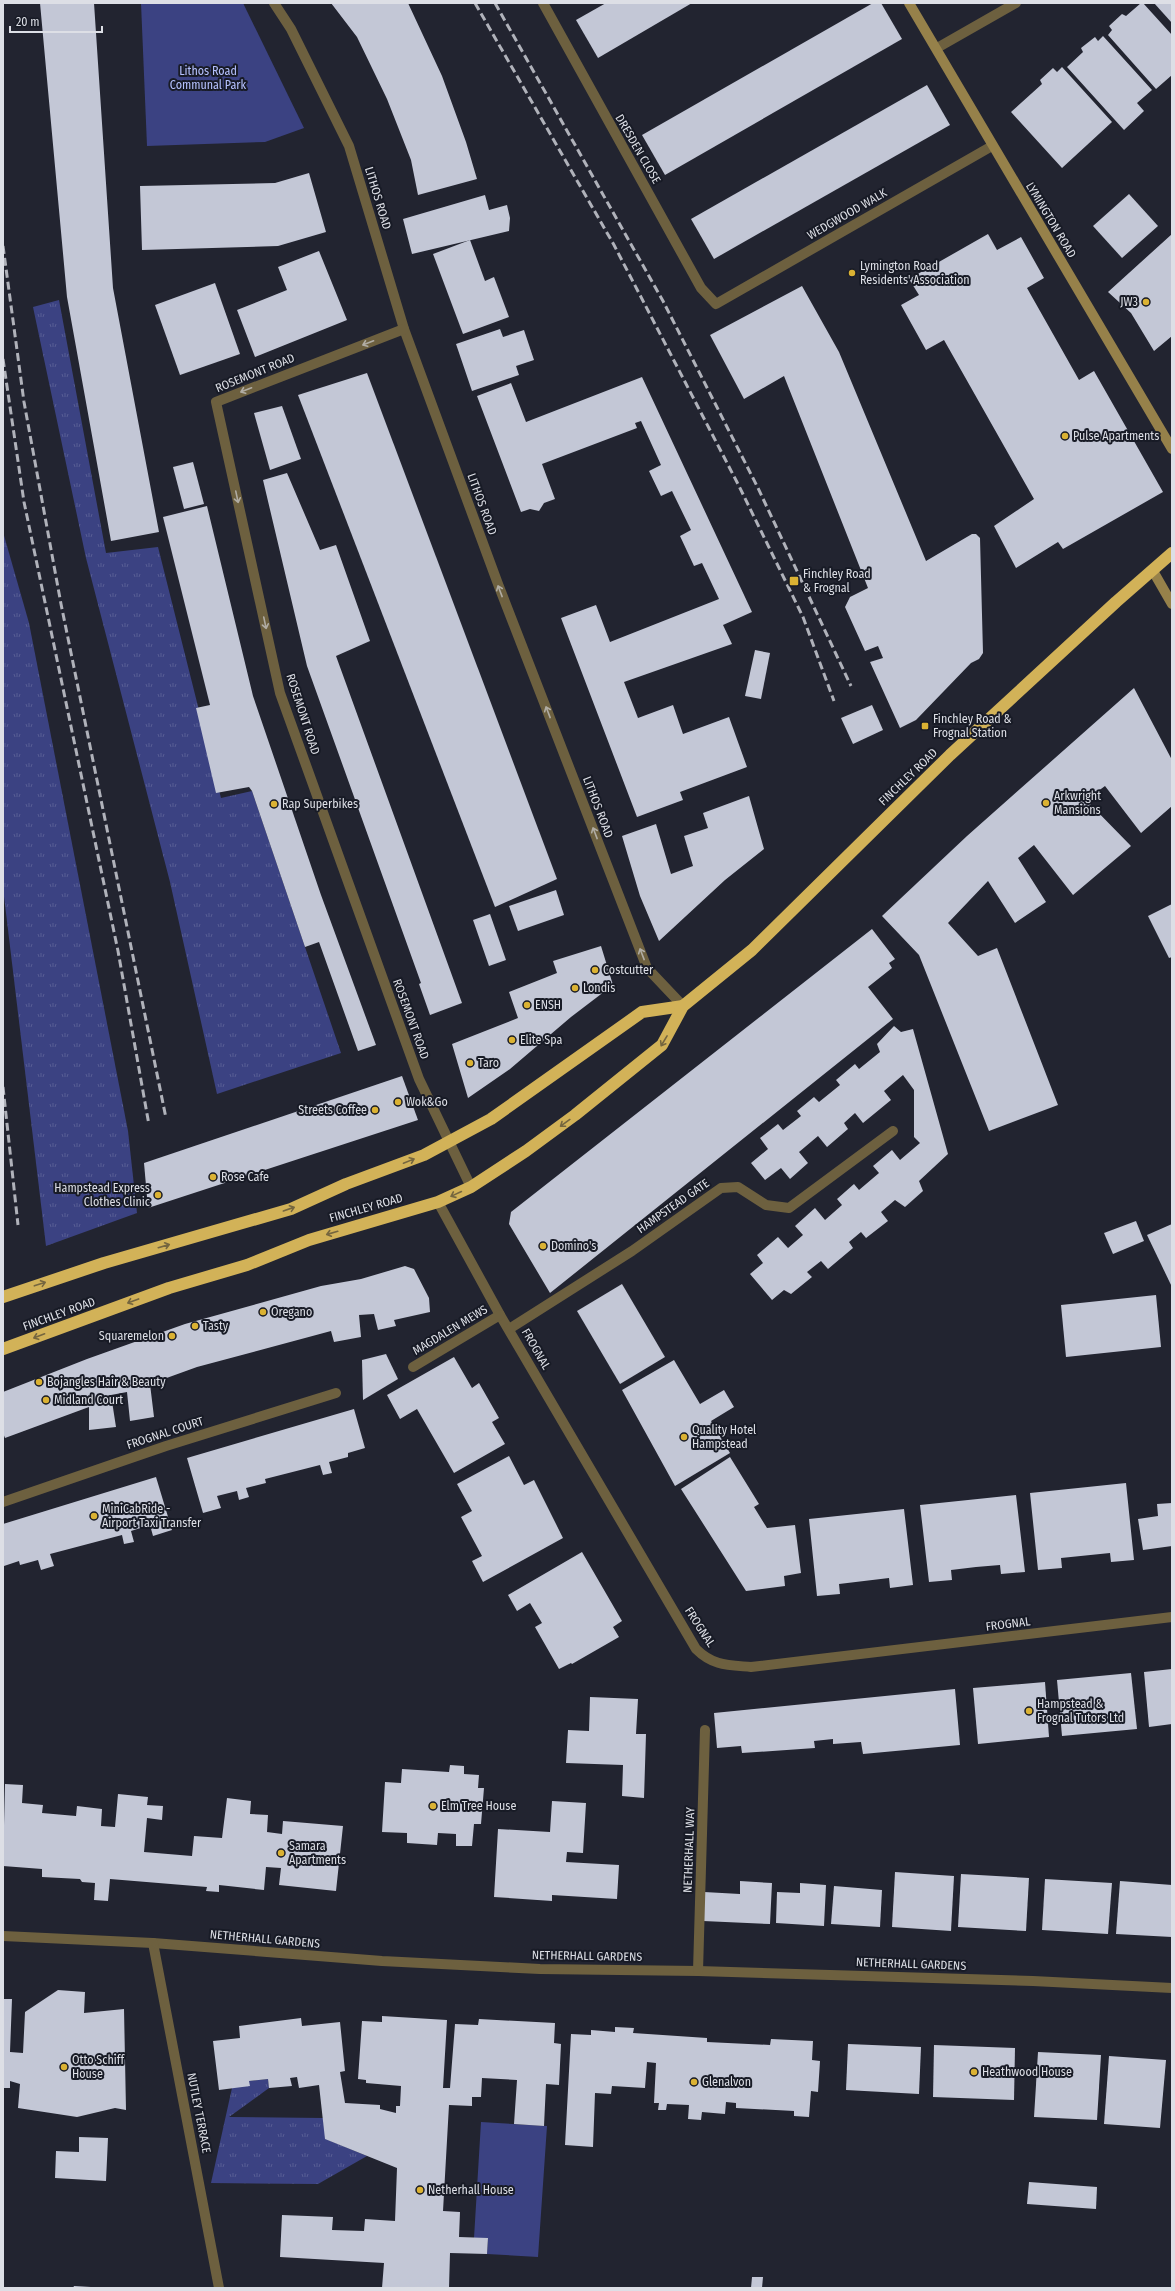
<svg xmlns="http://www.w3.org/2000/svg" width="1175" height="2291" viewBox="0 0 1175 2291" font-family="'Fira Sans Condensed',sans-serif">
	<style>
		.grass { fill: url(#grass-tufts) }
		.green { fill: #3b4282 }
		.building { fill: #c3c7d6 }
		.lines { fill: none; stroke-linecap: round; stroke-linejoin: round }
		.street { stroke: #6d603f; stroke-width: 10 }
		.secondary { stroke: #96814a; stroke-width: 10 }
		.highway { stroke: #d2b258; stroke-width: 12 }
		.rail { stroke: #b0b2ba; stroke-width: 3; stroke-dasharray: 8 4; stroke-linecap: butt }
		.oneway { stroke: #b0aca3 }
		.oneway2 { stroke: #75663f }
		.poi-dot { fill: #dbb233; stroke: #181b26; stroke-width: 1.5 }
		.labels { text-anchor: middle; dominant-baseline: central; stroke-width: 4; stroke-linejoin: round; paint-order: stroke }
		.park-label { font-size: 12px; fill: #b5c1fe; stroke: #181b26 }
		.street-label { font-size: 12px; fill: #dddfe6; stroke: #181b26 }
		.poi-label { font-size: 12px; fill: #dddfe6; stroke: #181b26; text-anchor: start }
	</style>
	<defs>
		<pattern id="grass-tufts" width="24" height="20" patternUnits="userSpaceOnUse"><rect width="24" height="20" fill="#3b4282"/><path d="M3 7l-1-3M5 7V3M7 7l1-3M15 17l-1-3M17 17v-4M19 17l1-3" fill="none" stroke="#575d94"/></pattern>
	</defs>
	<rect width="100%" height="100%" fill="#222430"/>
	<g class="grass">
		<polygon points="59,300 106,553 158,547 221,798 252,791 341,1053 217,1094 170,882 86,558 33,307"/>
		<polygon points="3,532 29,623 128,1131 137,1213 46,1246 3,888"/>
		<polygon points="268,2079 269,2088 229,2117 323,2118 326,2139 367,2156 318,2184 211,2183 232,2088 249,2081"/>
	</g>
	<g class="green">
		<polygon points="141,3 243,3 304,128 265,142 147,146"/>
		<polygon points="481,2122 547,2126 538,2257 487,2254 488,2239 474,2238"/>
	</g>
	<g class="building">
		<polygon points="40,3 94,3 113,288 159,532 111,541 67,297"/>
		<polygon points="331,3 408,3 442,76 466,142 477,179 418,195 411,160 387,99 357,37"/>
		<polygon points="606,3 692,3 598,58 576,20"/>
		<polygon points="873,3 881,3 902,39 665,175 642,135"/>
		<polygon points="1141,3 1143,3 1172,35 1172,75 1156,89 1108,35 1112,30 1109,26 1122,14 1126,16"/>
		<polygon points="1154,3 1172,3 1172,23"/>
		<polygon points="1103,36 1152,90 1137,103 1144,111 1124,130 1067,67 1083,52 1081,48 1095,37 1098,41"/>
		<polygon points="1062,67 1112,122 1062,168 1011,112 1042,84 1040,80 1053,68 1057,72"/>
		<polygon points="927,85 950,125 714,259 691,219"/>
		<polygon points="309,173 326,232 278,246 142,250 140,186 275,183"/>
		<polygon points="1129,194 1158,226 1122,258 1093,226"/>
		<polygon points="485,195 489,210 507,205 510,218 509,231 412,254 403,219"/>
		<polygon points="988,234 997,250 1021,237 1044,278 1027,288 1079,380 1094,371 1163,492 1063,549 1058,542 1016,568 994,526 1034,499 944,340 926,350 901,305 919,295 909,279"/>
		<polygon points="1172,234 1172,336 1154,351 1131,313 1108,292"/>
		<polygon points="470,240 485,281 494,277 509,317 463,334 433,254"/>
		<polygon points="319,251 347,320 255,357 237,310 287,290 278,267"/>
		<polygon points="215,283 240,354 180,375 155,305"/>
		<polygon points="802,286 839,352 926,561 972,534 976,534 980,538 983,653 979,659 971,663 916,720 900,728 870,662 883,658 878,646 865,651 845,607 850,597 868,588 784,376 744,399 710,335"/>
		<polygon points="500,329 503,337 524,330 534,360 516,366 519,375 472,391 456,344"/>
		<polygon points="367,373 557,879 495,907 298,395"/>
		<polygon points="642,377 752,612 723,625 732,644 624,682 638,718 673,705 683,734 729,717 747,767 680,792 683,800 637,817 561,618 596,605 610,642 719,599 702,563 694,566 680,536 691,530 672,491 661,496 649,471 661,465 641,421 635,423 637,428 542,464 555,499 544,503 539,511 530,509 521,512 477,396 511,383 526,422"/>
		<polygon points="282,406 301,459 270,470 254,413"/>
		<polygon points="193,462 204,504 184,509 173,467"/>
		<polygon points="287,473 320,550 336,545 370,641 336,656 462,1003 430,1015 419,984 421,983 307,666 263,480"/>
		<polygon points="207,506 253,696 321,895 376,1045 358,1051 319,942 305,947 252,791 249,787 216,793 196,708 210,705 163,517"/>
		<polygon points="755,650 770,653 761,699 745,696"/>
		<polygon points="1134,688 1172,760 1172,806 1141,833 1105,786 1086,800 1131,846 1073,895 1034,845 1018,858 1046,902 1015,923 988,881 948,923 978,956 997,948 1058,1105 989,1131 919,955 882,916 967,836"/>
		<polygon points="872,705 883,730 853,744 841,718"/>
		<polygon points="749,796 764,849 725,880 659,941 640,896 622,836 656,824 671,874 693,866 684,836 708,828 703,813"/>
		<polygon points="556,890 564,915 518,931 509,906"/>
		<polygon points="1172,904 1172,957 1169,958 1148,916"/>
		<polygon points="490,914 506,960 489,966 473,920"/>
		<polygon points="872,929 895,959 889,963 892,968 868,987 893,1019 550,1293 509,1224 511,1212"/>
		<polygon points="601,946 613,985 571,1017 510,1069 468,1098 452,1044 518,1018 509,992 557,973 553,961"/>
		<polygon points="894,1026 901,1032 913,1029 948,1154 919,1181 923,1191 905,1207 895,1200 881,1212 888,1221 866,1238 861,1232 849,1242 853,1248 828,1269 821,1261 807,1272 812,1277 791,1294 784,1290 772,1300 750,1274 763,1263 757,1255 778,1237 788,1248 803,1235 795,1226 815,1208 825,1220 842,1205 837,1199 854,1184 859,1190 879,1173 873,1166 892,1150 900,1160 920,1143 914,1137 914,1090 903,1075 884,1091 891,1100 863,1123 855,1113 844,1123 848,1129 827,1147 818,1136 799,1152 808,1163 790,1179 781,1168 765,1180 751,1163 768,1149 760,1138 778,1124 783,1130 801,1116 797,1111 814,1097 819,1102 840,1085 836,1080 855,1064 859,1069 880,1052 877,1044"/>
		<polygon points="402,1076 418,1120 148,1208 144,1163"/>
		<polygon points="1136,1221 1144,1241 1113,1254 1104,1233"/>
		<polygon points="1172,1224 1172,1287 1147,1235"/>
		<polygon points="405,1266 414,1269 429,1298 430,1312 394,1320 396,1326 378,1330 374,1314 359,1315 361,1337 334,1342 331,1331 197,1367 150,1384 154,1417 130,1421 127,1392 111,1395 116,1427 89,1430 89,1407 5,1438 3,1433 3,1392 87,1359 185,1324 321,1286 361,1279"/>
		<polygon points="622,1284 665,1357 620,1384 577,1311"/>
		<polygon points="1156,1295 1161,1347 1066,1357 1061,1305"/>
		<polygon points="386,1354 398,1379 363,1400 362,1360"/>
		<polygon points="454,1357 472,1388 479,1383 499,1418 492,1422 505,1444 454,1473 417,1409 400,1419 387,1395"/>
		<polygon points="674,1360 700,1404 724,1390 734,1407 711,1421 730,1453 675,1486 622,1390"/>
		<polygon points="354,1409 365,1448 348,1453 348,1457 329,1462 332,1473 323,1475 320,1465 265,1479 266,1483 246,1488 249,1497 239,1500 237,1491 217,1496 221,1508 203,1513 187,1458"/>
		<polygon points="509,1456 524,1485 534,1480 563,1538 483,1582 472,1561 482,1556 461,1517 472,1511 457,1484"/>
		<polygon points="730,1457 759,1504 754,1507 767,1528 795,1525 801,1573 784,1576 785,1586 746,1591 681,1489"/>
		<polygon points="156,1477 172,1530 153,1536 150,1525 131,1531 134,1542 124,1544 122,1535 50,1554 54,1566 41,1570 38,1560 20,1565 19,1561 4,1566 3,1524"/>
		<polygon points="1126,1483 1134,1560 1111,1562 1110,1553 1061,1558 1062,1568 1038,1570 1030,1493"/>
		<polygon points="1016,1495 1025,1572 1001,1574 1000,1565 976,1567 951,1570 952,1580 929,1582 920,1505"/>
		<polygon points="1172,1503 1172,1546 1143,1550 1138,1519 1158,1516 1157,1504"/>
		<polygon points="904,1509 913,1585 890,1588 889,1578 839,1584 840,1594 817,1596 809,1519"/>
		<polygon points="582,1552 622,1621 613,1627 619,1637 572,1664 571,1663 559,1669 535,1627 542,1623 530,1603 517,1611 508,1595"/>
		<polygon points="1172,1669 1172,1724 1149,1727 1144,1672"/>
		<polygon points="1131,1673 1137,1729 1062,1736 1057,1680"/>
		<polygon points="1045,1682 1049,1737 978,1744 973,1688"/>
		<polygon points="955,1689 960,1745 863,1754 861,1742 833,1744 833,1739 814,1741 815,1748 742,1753 741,1746 717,1748 714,1713"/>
		<polygon points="590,1697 638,1699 636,1734 646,1734 644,1798 622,1796 623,1765 566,1763 568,1730 589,1731"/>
		<polygon points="450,1765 464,1766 464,1774 479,1775 478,1788 484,1788 481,1824 474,1824 472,1846 456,1846 456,1834 438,1833 437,1845 407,1843 407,1833 382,1832 385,1782 401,1783 402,1769 449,1772"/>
		<polygon points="5,1784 23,1785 22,1803 43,1805 42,1813 76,1816 77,1806 102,1809 101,1826 115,1827 118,1794 148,1797 147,1805 163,1806 162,1820 147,1818 144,1852 192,1856 194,1836 222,1838 227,1798 251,1801 250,1814 268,1815 267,1832 282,1834 283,1821 343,1826 336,1891 279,1885 281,1868 266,1867 264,1890 219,1885 219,1892 206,1891 207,1887 110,1879 108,1901 94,1900 95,1883 82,1882 80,1879 42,1877 42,1869 3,1866"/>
		<polygon points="552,1801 586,1803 583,1853 567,1852 566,1862 619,1865 617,1899 552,1895 552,1901 494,1897 498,1829 550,1832"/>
		<polygon points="895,1872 954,1876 951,1931 892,1927"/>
		<polygon points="961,1874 1029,1878 1026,1931 958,1927"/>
		<polygon points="1045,1879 1112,1883 1108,1934 1042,1930"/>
		<polygon points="740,1881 772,1883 770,1924 703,1921 704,1892 740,1894"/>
		<polygon points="1120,1881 1172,1885 1172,1937 1116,1934"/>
		<polygon points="800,1883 826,1885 824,1926 776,1923 777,1892 800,1893"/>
		<polygon points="834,1886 882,1890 880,1927 831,1924"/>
		<polygon points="58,1990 85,1992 84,2013 124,2009 126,2110 115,2108 77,2117 18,2108 20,2084 10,2081 10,2088 3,2088 3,1999 12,1999 10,2052 23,2053 25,2012"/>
		<polygon points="382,2016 447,2020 443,2088 450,2088 455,2024 478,2025 479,2019 555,2023 554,2043 561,2044 559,2085 546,2084 544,2126 514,2124 517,2080 482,2078 481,2097 472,2097 472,2106 449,2105 443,2211 460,2212 459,2237 488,2238 487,2254 450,2253 449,2288 382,2288 384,2263 280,2257 282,2215 333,2217 332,2230 364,2231 365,2219 395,2221 397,2168 325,2139 319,2085 299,2088 297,2077 290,2078 292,2086 269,2088 268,2079 249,2081 250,2086 219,2090 213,2041 240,2038 239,2026 301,2018 302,2026 340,2022 345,2071 340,2072 345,2103 380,2105 380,2109 396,2113 396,2106 400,2106 401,2086 366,2083 366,2080 358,2079 362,2021 382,2022"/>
		<polygon points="615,2027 634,2028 633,2033 707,2038 707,2042 770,2045 771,2039 813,2041 812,2060 820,2061 818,2092 811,2091 809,2117 794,2116 794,2111 736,2108 736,2103 726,2102 725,2114 702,2112 701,2120 688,2119 689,2105 667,2104 666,2110 658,2110 659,2103 654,2103 656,2063 647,2062 645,2088 612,2086 611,2094 595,2093 593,2147 565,2145 571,2034 591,2035 591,2030 615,2032"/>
		<polygon points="848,2044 921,2047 919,2094 846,2090"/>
		<polygon points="934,2045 1015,2048 1014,2100 933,2097"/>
		<polygon points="1038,2052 1101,2055 1097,2120 1034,2117"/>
		<polygon points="1109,2056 1166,2060 1160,2128 1104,2124"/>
		<polygon points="79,2137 108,2138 106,2181 55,2178 56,2151 79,2152"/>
		<polygon points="1029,2182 1097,2187 1096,2209 1027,2204"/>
		<polygon points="752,2277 763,2277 762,2288 751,2288"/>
		<polygon points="74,2286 91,2287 91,2288 73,2288"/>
	</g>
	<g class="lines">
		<g class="street">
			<polyline points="274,3 291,29 349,146 404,329 498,584 647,968 683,1006"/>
			<polyline points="543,3 701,288 716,304 992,146"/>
			<polyline points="937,48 1016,3"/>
			<polyline points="404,329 216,402 280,693 419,1079 471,1187"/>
			<path d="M 438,1202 L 500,1315 L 696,1649 C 713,1666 728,1665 751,1667 L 1172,1617"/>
			<polyline points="509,1329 632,1251 721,1188 738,1187 766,1205 789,1208 893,1131"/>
			<polyline points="413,1367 500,1315"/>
			<polyline points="3,1502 166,1446 336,1393"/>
			<polyline points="3,1936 153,1943 382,1961 540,1969 698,1971 1033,1981 1172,1988"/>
			<polyline points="153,1943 219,2288"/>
			<polyline points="698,1971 705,1730"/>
		</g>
		<g class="secondary">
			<polyline points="909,3 1172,449"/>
			<polyline points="1153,571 1172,604"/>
		</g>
		<g class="highway">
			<polyline points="3,1297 104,1263 291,1209 346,1184 424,1155 491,1119 642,1012 683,1006"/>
			<polyline points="3,1349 169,1288 247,1265 309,1240 438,1202 471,1187 526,1151 575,1115 662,1045 683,1006 752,950 950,755 1116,602 1172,553"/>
		</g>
		<g class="rail">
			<polyline points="475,3 614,245 739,486 803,617 834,701"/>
			<polyline points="495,3 663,301 758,488 851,686"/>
			<polyline points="3,246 24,402 61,604 166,1118"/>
			<polyline points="3,359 24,502 118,951 149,1125"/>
			<polyline points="3,1087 18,1225"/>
		</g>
	</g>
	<defs><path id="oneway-shaft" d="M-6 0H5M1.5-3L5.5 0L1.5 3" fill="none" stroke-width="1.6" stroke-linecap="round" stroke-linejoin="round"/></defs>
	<g class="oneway">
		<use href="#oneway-shaft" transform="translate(368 343) rotate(159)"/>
		<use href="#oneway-shaft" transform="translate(246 390) rotate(159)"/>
		<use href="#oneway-shaft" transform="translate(237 497) rotate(78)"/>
		<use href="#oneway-shaft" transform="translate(500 591) rotate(-111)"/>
		<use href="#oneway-shaft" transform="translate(265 623) rotate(78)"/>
		<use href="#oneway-shaft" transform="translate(548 712) rotate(-111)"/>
		<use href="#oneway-shaft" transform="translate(595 833) rotate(-111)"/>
		<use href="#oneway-shaft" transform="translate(642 954) rotate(-111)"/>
	</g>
	<g class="oneway2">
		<use href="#oneway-shaft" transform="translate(664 1041) rotate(121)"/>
		<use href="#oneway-shaft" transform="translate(565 1123) rotate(144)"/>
		<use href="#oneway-shaft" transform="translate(409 1161) rotate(-22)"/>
		<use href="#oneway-shaft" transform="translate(456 1194) rotate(155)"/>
		<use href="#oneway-shaft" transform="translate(289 1209) rotate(-19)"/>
		<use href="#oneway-shaft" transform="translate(332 1233) rotate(164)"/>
		<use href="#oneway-shaft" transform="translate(164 1246) rotate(-16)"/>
		<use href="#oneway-shaft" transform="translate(40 1284) rotate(-18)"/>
		<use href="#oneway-shaft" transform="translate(133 1301) rotate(160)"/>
		<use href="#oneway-shaft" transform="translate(39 1336) rotate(159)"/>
	</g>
	<g class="poi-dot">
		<circle cx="852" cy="273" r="4"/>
		<circle cx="1146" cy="302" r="4"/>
		<circle cx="1065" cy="436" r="4"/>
		<rect x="789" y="576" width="10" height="10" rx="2"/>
		<rect x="921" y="722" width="8" height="8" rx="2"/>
		<circle cx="1046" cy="803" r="4"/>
		<circle cx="274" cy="804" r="4"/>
		<circle cx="595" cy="970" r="4"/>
		<circle cx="575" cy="988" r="4"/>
		<circle cx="527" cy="1005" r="4"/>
		<circle cx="512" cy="1040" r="4"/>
		<circle cx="470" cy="1063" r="4"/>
		<circle cx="398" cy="1102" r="4"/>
		<circle cx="375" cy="1110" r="4"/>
		<circle cx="213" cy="1177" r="4"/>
		<circle cx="158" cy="1195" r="4"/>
		<circle cx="543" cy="1246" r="4"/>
		<circle cx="263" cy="1312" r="4"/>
		<circle cx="195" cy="1326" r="4"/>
		<circle cx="172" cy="1336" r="4"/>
		<circle cx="39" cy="1382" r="4"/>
		<circle cx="46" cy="1400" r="4"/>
		<circle cx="684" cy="1437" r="4"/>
		<circle cx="94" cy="1516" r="4"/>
		<circle cx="1029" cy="1711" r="4"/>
		<circle cx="433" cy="1806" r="4"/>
		<circle cx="281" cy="1853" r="4"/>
		<circle cx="64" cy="2067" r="4"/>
		<circle cx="974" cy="2072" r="4"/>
		<circle cx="694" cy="2082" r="4"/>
		<circle cx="420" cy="2190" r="4"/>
	</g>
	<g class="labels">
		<g class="park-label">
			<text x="208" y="71">Lithos Road<tspan x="208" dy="14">Communal Park</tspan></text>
		</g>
		<g class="street-label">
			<text transform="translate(638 149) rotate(60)">DRESDEN CLOSE</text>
			<text transform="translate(378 198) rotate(73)">LITHOS ROAD</text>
			<text transform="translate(847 214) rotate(-30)">WEDGWOOD WALK</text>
			<text transform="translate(1051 220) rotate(59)">LYMINGTON ROAD</text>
			<text transform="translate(255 373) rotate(-22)">ROSEMONT ROAD</text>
			<text transform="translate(482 504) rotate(70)">LITHOS ROAD</text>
			<text transform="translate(303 714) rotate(72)">ROSEMONT ROAD</text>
			<text transform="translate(908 777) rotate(-44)">FINCHLEY ROAD</text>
			<text transform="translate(598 807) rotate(69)">LITHOS ROAD</text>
			<text transform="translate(411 1019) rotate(70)">ROSEMONT ROAD</text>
			<text transform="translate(673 1206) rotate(-35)">HAMPSTEAD GATE</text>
			<text transform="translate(366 1208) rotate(-16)">FINCHLEY ROAD</text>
			<text transform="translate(59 1314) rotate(-20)">FINCHLEY ROAD</text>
			<text transform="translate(450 1330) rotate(-31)">MAGDALEN MEWS</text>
			<text transform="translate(536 1349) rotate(60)">FROGNAL</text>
			<text transform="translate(165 1433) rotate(-18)">FROGNAL COURT</text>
			<text transform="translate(1008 1624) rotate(-7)">FROGNAL</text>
			<text transform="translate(700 1627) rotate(57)">FROGNAL</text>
			<text transform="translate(689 1850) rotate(-88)">NETHERHALL WAY</text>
			<text transform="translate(265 1939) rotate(5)">NETHERHALL GARDENS</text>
			<text transform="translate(587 1956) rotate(1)">NETHERHALL GARDENS</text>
			<text transform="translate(911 1964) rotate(2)">NETHERHALL GARDENS</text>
			<text transform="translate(199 2113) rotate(79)">NUTLEY TERRACE</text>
		</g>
		<g class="poi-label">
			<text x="860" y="266">Lymington Road<tspan x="860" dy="14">Residents' Association</tspan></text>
			<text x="1138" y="302" text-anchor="end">JW3</text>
			<text x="1073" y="436">Pulse Apartments</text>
			<text x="803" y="574">Finchley Road<tspan x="803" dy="14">&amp; Frognal</tspan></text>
			<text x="933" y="719">Finchley Road &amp;<tspan x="933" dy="14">Frognal Station</tspan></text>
			<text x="1054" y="796">Arkwright<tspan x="1054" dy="14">Mansions</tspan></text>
			<text x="282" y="804">Rap Superbikes</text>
			<text x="603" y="970">Costcutter</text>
			<text x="583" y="988">Londis</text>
			<text x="535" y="1005">ENSH</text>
			<text x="520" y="1040">Elite Spa</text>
			<text x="478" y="1063">Taro</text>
			<text x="406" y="1102">Wok&amp;Go</text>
			<text x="367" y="1110" text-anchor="end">Streets Coffee</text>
			<text x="221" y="1177">Rose Cafe</text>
			<text x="150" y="1188" text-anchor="end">Hampstead Express<tspan x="150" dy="14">Clothes Clinic</tspan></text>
			<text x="551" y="1246">Domino's</text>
			<text x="271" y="1312">Oregano</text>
			<text x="203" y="1326">Tasty</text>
			<text x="164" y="1336" text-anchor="end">Squaremelon</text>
			<text x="47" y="1382">Bojangles Hair &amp; Beauty</text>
			<text x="54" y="1400">Midland Court</text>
			<text x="692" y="1430">Quality Hotel<tspan x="692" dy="14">Hampstead</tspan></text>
			<text x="102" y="1509">MiniCabRide -<tspan x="102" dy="14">Airport Taxi Transfer</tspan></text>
			<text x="1037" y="1704">Hampstead &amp;<tspan x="1037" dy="14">Frognal Tutors Ltd</tspan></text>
			<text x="441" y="1806">Elm Tree House</text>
			<text x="289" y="1846">Samara<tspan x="289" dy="14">Apartments</tspan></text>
			<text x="72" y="2060">Otto Schiff<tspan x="72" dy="14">House</tspan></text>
			<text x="982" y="2072">Heathwood House</text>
			<text x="702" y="2082">Glenalvon</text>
			<text x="428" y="2190">Netherhall House</text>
		</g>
	</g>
	<rect width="1175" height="2291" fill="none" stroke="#dddfe6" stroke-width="8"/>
	<path d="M10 26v6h92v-6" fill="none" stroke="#dddfe6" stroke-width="2"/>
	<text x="16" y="26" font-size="12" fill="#dddfe6" stroke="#181b26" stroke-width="3" paint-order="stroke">20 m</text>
</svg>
